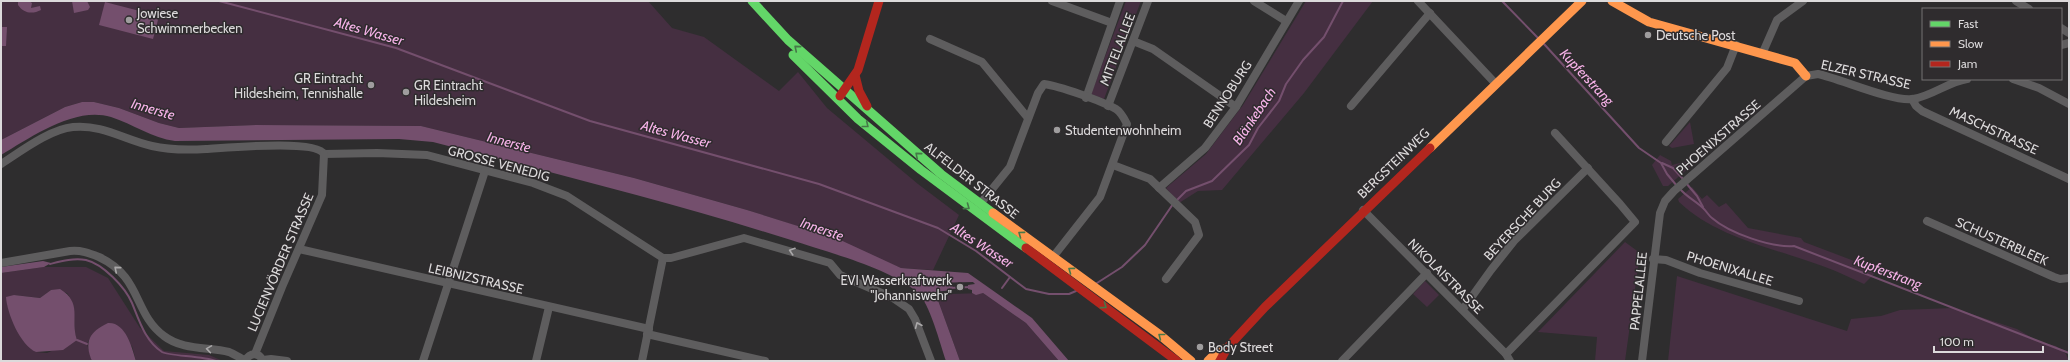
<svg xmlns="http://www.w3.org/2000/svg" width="2070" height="362" viewBox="0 0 2070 362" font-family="Cabin,sans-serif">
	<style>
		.green { fill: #452f41; fill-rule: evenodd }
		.water { fill: #744f6d }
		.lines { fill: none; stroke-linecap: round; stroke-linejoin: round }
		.stream { stroke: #744f6d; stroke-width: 2 }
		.street { stroke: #5e5d5e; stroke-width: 8 }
		.fast { stroke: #63d668; stroke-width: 9 }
		.slow { stroke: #ff974d; stroke-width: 9 }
		.jam { stroke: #b3261e; stroke-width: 9 }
		.oneway { stroke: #467848 }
		.oneway2 { stroke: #aaa8a9 }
		.poi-dot { fill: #9f9d9e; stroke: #2f2c2e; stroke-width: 1.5 }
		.labels { text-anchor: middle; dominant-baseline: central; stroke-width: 3; stroke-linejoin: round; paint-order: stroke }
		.poi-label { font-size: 13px; fill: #dcdadb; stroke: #2f2c2e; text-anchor: start }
		.street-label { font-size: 13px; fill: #dcdadb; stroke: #2f2c2e }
		.water-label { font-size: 14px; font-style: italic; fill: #f6b2e8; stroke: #2f2c2e }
	</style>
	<rect width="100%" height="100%" fill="#2e2d2e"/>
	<g class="green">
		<polygon points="1,1 648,1 672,28 704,37 779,91 798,72 827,108 918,184 959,215 933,270 901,268 803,228 747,210 634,178 421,126 257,125 179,128 159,123 119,108 94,102 82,102 65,107 1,140"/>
		<polygon points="1126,1 1141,1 1104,99 1091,94"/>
		<polygon points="1306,1 1373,1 1304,93 1222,190 1198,191 1179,203 1166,188 1206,154 1243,105"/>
		<polygon points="1690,122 1694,144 1672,148 1669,146"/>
		<polygon points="1660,155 1671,161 1672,165 1688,161 1692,165 1668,186 1663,186 1652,165"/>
		<path d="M 1692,187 L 1702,199 L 1707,195 L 1719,207 L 1726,203 L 1748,228 L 1801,238 L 1804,242 L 1878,270 L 1864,284 C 1853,279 1843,274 1833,270 C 1783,250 1719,240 1679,202 L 1678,199 Z"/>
		<polygon points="1625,242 1640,253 1625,361 1595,361 1597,337 1538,332"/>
		<path d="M 44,267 L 86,267 L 108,278 L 140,328 L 164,351 L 209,355 L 223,361 L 136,361 L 132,346 L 90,338 L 87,344 L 92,361 L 1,361 L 1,273 ZM 51,290 L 67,293 C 79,309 71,323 77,340 L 47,353 L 36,352 L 21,337 L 7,304 L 14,295 L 40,298 Z"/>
		<polygon points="1677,276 1847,331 1851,319 1881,316 1900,310 1953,308 2017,329 2039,342 2056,346 2066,354 2069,361 1668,361"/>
		<polygon points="1425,281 1439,295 1427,307 1413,294"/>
		<polygon points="935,292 949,292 951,294 983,293 1026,323 1059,361 960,361"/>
	</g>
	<g class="water">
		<path d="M 29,1 L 32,3 L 31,8 L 40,6 L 41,10 C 33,14 24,14 18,5 L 18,1 Z"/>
		<polygon points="72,1 87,1 90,7 88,10 74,13"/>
		<polygon points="105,2 159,16 153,39 99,25"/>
		<polygon points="1,27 7,27 6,46 1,46"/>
		<path d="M 82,102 L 94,102 L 119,108 L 159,123 L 179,128 L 257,125 L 421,126 L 634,178 L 747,210 L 836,238 L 901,268 L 968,273 L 1032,318 L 1069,361 L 1059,361 L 1026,323 L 983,293 L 976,295 L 972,293 L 972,290 L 968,289 L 968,285 L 975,284 L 973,282 L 930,283 L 953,285 L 952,290 L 935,292 L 960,361 L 946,361 C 940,344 930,303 917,292 C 889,268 827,252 791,240 C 673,203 553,173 433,142 L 399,139 L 175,141 C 152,138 133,124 111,117 C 75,106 31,137 1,155 L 1,140 L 65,107 Z"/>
		<polygon points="43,261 51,263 44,267 1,273 1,267"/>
		<path d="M 60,289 C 83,303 70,319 77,340 L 63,350 L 36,352 C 20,345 7,313 6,297 L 14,295 L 40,298 L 51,290 Z"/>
		<path d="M 108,323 C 126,322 132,348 136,361 L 92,361 C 84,342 89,332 108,323 Z"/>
	</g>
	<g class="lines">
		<g class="stream">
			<polyline points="219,1 396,48 590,121 819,184 938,228 976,251 1026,289 1049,294 1069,294 1076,291"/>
			<polyline points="1502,1 1538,38"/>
			<polyline points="1544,44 1639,148 1661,163 1667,174 1677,186"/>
			<polyline points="1662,163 1673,168 1683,179"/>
			<polyline points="1686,183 1697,196 1703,207"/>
			<path d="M 1680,189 C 1688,198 1696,201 1704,209 C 1707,212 1709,216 1712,218 C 1729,233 1772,248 1794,246 L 2069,353"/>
			<polyline points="1176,201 1186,191 1212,181 1249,145 1258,128 1279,101 1286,84 1303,60 1324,37 1343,1"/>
			<path d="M 50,264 C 62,261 73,258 86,260 C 103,264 125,287 132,303 C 139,320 145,341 162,352 C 169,356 203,356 216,361"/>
			<polyline points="1097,283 1122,267 1145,245 1173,204"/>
			<polyline points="950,288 970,287"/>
			<polyline points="1002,288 1010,277"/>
			<polyline points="77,340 87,344"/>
		</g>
		<g class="street">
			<polyline points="1052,1 1112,23"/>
			<polyline points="1254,1 1286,21"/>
			<polyline points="1418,1 1495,83"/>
			<polyline points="2016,1 2029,9"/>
			<polyline points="2061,28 2069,33"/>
			<polyline points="930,39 982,62 1028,118"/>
			<polyline points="1133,41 1153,49 1236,107"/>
			<polyline points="2061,45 2069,43"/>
			<polyline points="1763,52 1777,20 1803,1"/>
			<polyline points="2013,79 2039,88 2069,104"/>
			<polyline points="1086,98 1120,1"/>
			<polyline points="1912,99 1916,106 1922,111 2069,179"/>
			<polyline points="1108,106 1148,1"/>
			<polyline points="1351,106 1430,13"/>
			<polyline points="1666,142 1727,68 1736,45"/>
			<path d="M 1,164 C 20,152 50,129 73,127 C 102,124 125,140 152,146 C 169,150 188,150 206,149 C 225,148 316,139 324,154 L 377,153 L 427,155 L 533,183 L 567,196 L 663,258 L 671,258 L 744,238 L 830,263 L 840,275 L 893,298 L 909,309 L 915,319 L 931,361"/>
			<polyline points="1113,165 1150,179 1195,222 1199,235 1166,279"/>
			<polyline points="1159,188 1205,148 1236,107 1299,1"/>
			<path d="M 980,204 L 1010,167 L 1038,93 L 1044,84 C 1059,86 1102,101 1116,109 C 1121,112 1124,118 1127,124 L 1100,197 L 1053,257"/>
			<polyline points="1363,210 1506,354 1510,361"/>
			<polyline points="1927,221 2054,277 2060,279 2069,278"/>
			<polyline points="299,249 649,329"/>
			<polyline points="1653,259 1666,260 1700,273 1799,301"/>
			<path d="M 1,263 L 70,251 C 81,250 89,253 99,257 C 142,277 133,313 164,336 C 182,350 208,347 229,352 C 234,354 240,358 245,360"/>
			<polyline points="1463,309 1491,270 1514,241 1588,168"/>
			<polyline points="647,334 765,361"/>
			<polyline points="255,354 282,287 322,195 324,154"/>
			<polyline points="1506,354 1635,222 1620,204 1555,133"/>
			<polyline points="263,360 271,359 287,361"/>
			<path d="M 245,361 C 250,352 259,352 263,361"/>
			<polyline points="423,361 485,171"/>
			<polyline points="536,361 549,307"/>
			<polyline points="642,361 663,258"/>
			<polyline points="1342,361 1427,273"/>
			<path d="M 1642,361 L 1660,213 L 1665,201 L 1674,191 L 1806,76 L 1818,74 C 1841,79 1892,102 1913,99 C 1932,96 1948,82 1967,79"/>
		</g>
		<g class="fast">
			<polyline points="752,1 788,40 941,174 993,213"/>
			<polyline points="793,55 858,119 921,170 1026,248"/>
		</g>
		<g class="slow">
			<polyline points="1612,1 1649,22 1795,63 1806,76"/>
			<polyline points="1430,148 1582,1"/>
			<polyline points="993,213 1160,335 1191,361"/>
			<polyline points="1208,361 1217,352 1227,348"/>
		</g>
		<g class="jam">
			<polyline points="855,75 859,91 867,106"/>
			<polyline points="840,96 858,70 879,1"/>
			<polyline points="1026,248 1177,361"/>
			<polyline points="1220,361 1227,348 1265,307 1430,148"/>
		</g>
	</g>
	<defs><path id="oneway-chevron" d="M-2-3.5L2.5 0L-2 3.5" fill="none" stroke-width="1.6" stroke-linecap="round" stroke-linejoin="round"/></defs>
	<g class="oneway">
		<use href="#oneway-chevron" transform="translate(797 48) rotate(-140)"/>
		<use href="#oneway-chevron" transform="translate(866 125) rotate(39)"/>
		<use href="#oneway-chevron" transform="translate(918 155) rotate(-140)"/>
		<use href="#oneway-chevron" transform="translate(967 207) rotate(36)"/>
		<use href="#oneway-chevron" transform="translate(1021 234) rotate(-144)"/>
		<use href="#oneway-chevron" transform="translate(1071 270) rotate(-144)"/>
		<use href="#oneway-chevron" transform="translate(1104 306) rotate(36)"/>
		<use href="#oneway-chevron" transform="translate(1161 336) rotate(-142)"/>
	</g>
	<g class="oneway2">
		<use href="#oneway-chevron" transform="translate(792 251) rotate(-162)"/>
		<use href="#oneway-chevron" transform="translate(117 269) rotate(-140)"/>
		<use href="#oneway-chevron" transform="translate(918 325) rotate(-113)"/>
		<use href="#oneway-chevron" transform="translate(209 349) rotate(-171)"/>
	</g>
	<g class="poi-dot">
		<circle cx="129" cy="20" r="4"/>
		<circle cx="1648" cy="35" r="4"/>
		<circle cx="371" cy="85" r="4"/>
		<circle cx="406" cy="92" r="4"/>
		<circle cx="1057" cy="130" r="4"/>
		<circle cx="960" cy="287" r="4"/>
		<circle cx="1200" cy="347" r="4"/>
	</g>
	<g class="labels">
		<g class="poi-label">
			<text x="137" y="13">Jowiese<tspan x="137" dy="15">Schwimmerbecken</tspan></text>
			<text x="1656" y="35">Deutsche Post</text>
			<text x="363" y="78" text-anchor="end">GR Eintracht<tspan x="363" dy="15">Hildesheim, Tennishalle</tspan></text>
			<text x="414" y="85">GR Eintracht<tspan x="414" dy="15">Hildesheim</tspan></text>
			<text x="1065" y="130">Studentenwohnheim</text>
			<text x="952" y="280" text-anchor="end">EVI Wasserkraftwerk<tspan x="952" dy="15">"Johanniswehr"</tspan></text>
			<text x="1208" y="347">Body Street</text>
		</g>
		<g class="street-label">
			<text transform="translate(1117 49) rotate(-69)">MITTELALLEE</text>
			<text transform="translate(1866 74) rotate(13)">ELZER STRASSE</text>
			<text transform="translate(1227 94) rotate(-57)">BENNOBURG</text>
			<text transform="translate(1994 130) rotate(25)">MASCHSTRASSE</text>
			<text transform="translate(1718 137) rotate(-41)">PHOENIXSTRASSE</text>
			<text transform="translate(499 163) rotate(15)">GROSSE VENEDIG</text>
			<text transform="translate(1393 163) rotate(-44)">BERGSTEINWEG</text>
			<text transform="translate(972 180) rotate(38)">ALFELDER STRASSE</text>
			<text transform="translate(1522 219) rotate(-47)">BEYERSCHE BURG</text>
			<text transform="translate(2002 241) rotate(24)">SCHUSTERBLEEK</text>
			<text transform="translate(280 262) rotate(-67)">LUCIENVÖRDER STRASSE</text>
			<text transform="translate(1730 268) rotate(17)">PHOENIXALLEE</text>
			<text transform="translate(1446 276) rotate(45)">NIKOLAISTRASSE</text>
			<text transform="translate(476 278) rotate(13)">LEIBNIZSTRASSE</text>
			<text transform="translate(1638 291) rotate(-84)">PAPPELALLEE</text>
		</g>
		<g class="water-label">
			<text transform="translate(369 31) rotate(16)">Altes Wasser</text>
			<text transform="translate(1587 77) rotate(47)">Kupferstrang</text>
			<text transform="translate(153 109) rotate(16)">Innerste</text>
			<text transform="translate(1254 116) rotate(-56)">Blänkebach</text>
			<text transform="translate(676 134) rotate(15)">Altes Wasser</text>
			<text transform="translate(509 142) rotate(15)">Innerste</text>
			<text transform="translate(822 229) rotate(19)">Innerste</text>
			<text transform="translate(982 245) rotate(33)">Altes Wasser</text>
			<text transform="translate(1888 272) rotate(21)">Kupferstrang</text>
		</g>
	</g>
	<rect width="2070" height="362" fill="none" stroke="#dcdadb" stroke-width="4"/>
	<rect x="1922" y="8" width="140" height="72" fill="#2f2c2e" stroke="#747273"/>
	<rect x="1930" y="21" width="20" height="6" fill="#63d668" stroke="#747273"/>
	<text x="1958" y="28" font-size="12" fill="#dcdadb">Fast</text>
	<rect x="1930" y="41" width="20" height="6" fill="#ff974d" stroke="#747273"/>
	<text x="1958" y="48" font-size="12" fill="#dcdadb">Slow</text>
	<rect x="1930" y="61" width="20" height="6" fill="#b3261e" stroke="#747273"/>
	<text x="1958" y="68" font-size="12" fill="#dcdadb">Jam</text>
	<path d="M1934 346v6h109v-6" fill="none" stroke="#dcdadb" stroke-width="2"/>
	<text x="1940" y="346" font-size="12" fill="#dcdadb" stroke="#2f2c2e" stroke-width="3" paint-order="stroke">100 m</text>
</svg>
